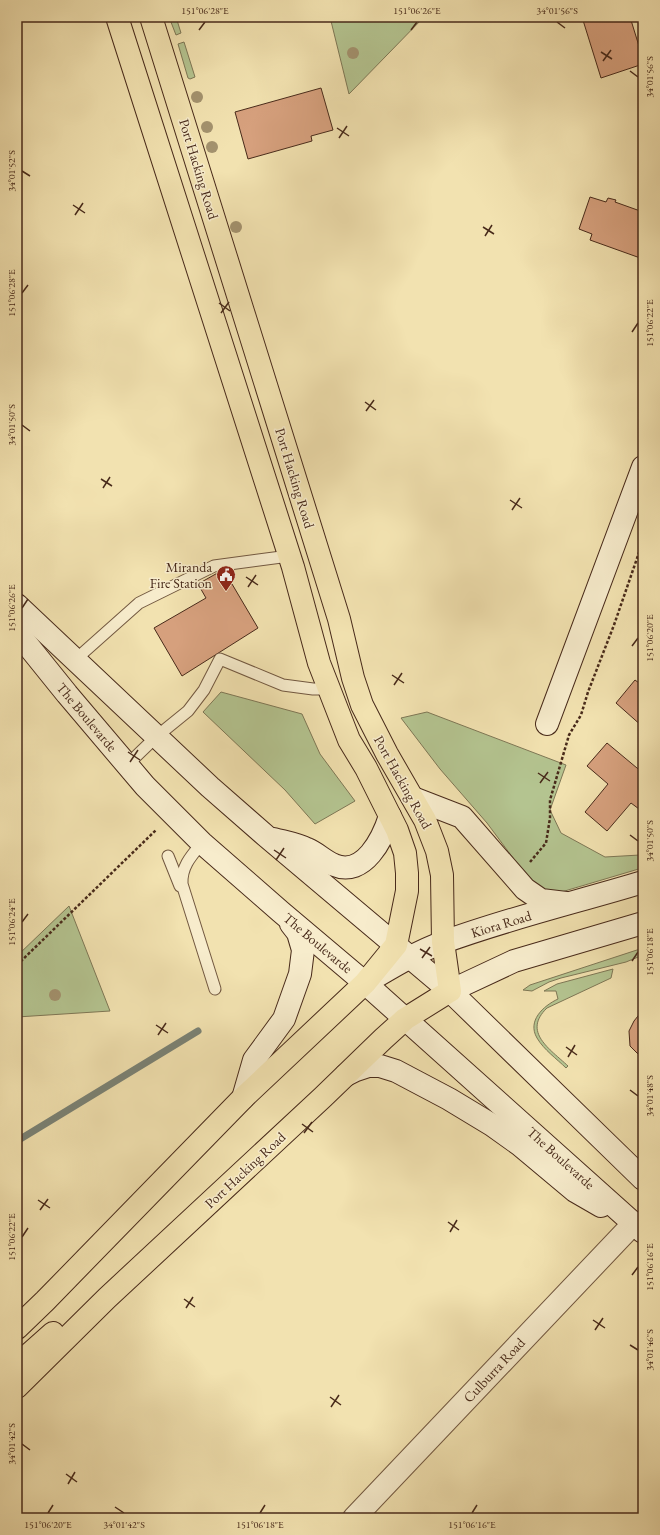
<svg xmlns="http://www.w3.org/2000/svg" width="660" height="1535" viewBox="0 0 660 1535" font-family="'EB Garamond',serif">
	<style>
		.green { fill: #b4c490; stroke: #7e7755 }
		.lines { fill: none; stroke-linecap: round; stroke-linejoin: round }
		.stream { stroke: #7a8275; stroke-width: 7 }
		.building { fill: #d6a07d; stroke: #482a1a }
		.lane-casing { stroke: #725840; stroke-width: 13 }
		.street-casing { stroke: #725840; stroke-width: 24 }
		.secondary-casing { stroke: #482a1a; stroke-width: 24 }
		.primary-casing { stroke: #482a1a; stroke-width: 24 }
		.path { stroke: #482a1a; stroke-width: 2.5; stroke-dasharray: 3 2; stroke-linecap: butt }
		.lane { stroke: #f7eccc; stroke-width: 11 }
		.street { stroke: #f7eccc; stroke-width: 22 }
		.secondary { stroke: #f7eccc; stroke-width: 22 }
		.primary { stroke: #f2e2b0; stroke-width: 22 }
		.tree { fill: #a3926e }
		.ticks { fill: none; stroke: #482a1a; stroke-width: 1.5 }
		.labels { text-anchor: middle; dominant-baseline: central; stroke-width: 3; stroke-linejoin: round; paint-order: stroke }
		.street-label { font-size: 14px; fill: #482a1a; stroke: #f7eccc }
		.poi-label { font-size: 14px; fill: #482a1a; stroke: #f7eccc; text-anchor: end }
		.neatline { fill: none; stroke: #482a1a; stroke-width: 1.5 }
		.ticks-label { font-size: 10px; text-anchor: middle; fill: #482a1a }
	</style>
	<rect width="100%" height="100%" fill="#f2e2b0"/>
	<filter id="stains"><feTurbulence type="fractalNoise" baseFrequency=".005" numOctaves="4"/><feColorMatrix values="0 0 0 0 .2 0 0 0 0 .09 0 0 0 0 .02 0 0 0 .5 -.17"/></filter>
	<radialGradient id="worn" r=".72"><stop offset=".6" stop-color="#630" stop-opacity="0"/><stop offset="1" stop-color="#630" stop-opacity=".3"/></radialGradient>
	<g class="green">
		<polygon points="169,17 176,17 181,33 176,35"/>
		<polygon points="330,17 424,17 349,94"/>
		<polygon points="184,42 195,77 190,79 188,78 178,44"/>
		<polygon points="221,692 302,714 320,754 355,801 315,824 285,790 203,712"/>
		<polygon points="427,712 566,765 550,810 561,833 605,857 640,855 642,868 558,893 537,888 519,866 487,823 440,769 401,718"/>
		<polygon points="69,906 110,1011 17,1017 17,956"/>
		<polygon points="643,948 643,955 626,962 561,978 549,982 532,991 523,990 530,985"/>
		<path d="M 613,969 L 611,978 L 547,1008 C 522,1032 550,1049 568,1066 L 566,1068 C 557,1059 544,1050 537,1038 C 527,1021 543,1006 558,999 L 556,991 L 544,991 L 557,984 Z"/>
	</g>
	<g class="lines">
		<polyline class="stream" points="17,1141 198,1031"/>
	</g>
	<g class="building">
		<polygon points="582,17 630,17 643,59 643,64 601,78"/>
		<polygon points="321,88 333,130 311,136 312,141 248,159 235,112"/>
		<polygon points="590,197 606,202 608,198 616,200 615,202 643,212 643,259 590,240 592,234 579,229"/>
		<polygon points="221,571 230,585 232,584 258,628 182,676 154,628 206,598 198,584"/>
		<polygon points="635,680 643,686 643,727 616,703"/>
		<polygon points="607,743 643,773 643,812 631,803 607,831 585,812 608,784 587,766"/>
		<polygon points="642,1011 643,1011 643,1059 630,1046 629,1031 634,1021"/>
	</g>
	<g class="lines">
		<defs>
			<g id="lane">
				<polyline points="75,660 139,603 214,566 289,556"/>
				<polyline points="127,765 156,737 188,711 204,690 220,659 283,685 313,689 329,689"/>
				<path d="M 202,843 C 191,856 181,867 182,884 L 215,989"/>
				<polyline points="168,856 180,886"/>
			</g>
			<polyline id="street" points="354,1518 634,1223"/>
			<g id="secondary">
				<polyline points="17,605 210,787 266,836 450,991 643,1179"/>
				<polyline points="17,632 67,694 145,786 202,843 281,912 365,983 643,1232"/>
				<polyline points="547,724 643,467"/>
				<polyline points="413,798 462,817 525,889 541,900 566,903"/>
				<path d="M 274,839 C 285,842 297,844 307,849 C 317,853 324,861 334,865 C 364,878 383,838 390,816"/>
				<path d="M 365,983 C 391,968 416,952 444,942 C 509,918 577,902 643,882"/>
				<polyline points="450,991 514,961 643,923"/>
				<polyline points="346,1075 356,1070 368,1066 380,1066 396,1071 449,1099 492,1125 520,1145 575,1191 601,1206"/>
				<polyline points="243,1098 254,1060 284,1019 300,974 303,950 298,933 291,924"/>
			</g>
			<g id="primary">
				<polyline points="17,1328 45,1301 243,1098 365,983 396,945 407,891 407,873 405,853 397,830 366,768 349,740 319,663 293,567 117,17"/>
				<polyline points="17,1365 53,1333"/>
				<polyline points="17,1387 107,1298 323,1097 383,1039 405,1019 450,991 443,942 442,875 437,851 425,820 387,754 362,705 353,678 339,619 325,574 151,17"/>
			</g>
		</defs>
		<use href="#lane" class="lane-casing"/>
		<use href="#street" class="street-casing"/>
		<use href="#secondary" class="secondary-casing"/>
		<use href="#primary" class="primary-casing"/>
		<g class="path">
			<polyline points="530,862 546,843 550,818 550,800 569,735 581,715 588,692 614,625 643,541"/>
			<polyline points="17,965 156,830"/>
		</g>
		<use href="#lane" class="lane"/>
		<use href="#street" class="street"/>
		<use href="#secondary" class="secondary"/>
		<use href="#primary" class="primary"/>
	</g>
	<g class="tree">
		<circle cx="353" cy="53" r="6"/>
		<circle cx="197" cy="97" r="6"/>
		<circle cx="207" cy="127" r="6"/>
		<circle cx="212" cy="147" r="6"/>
		<circle cx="236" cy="227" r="6"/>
		<circle cx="55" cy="995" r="6"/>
	</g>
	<path class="ticks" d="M 557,22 L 565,28M 199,30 L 205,22M 411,30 L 417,22M 601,52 L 612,59M 603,61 L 611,50M 630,71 L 638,77M 337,128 L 349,136M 339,138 L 347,126M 22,171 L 30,176M 73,205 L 85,213M 75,215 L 83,203M 483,227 L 494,234M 485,236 L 492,225M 22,293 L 28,285M 219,303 L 230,311M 221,313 L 229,302M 632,332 L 638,323M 365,402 L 376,410M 366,411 L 374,400M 22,425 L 30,431M 101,479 L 112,486M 103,488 L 110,477M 510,500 L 522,508M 512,510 L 520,498M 246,577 L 258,585M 248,587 L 256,575M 22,608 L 28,599M 632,646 L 638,638M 392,675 L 404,683M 394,685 L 402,673M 128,752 L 140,760M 130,762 L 138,750M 538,773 L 550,781M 540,783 L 548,772M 630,835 L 638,841M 274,850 L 286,858M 276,860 L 284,848M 22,922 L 28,914M 420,949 L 432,956M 422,958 L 430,947M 632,961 L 638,952M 156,1025 L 168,1033M 158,1035 L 166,1023M 566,1047 L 577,1055M 568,1057 L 575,1045M 630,1090 L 638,1096M 302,1124 L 313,1132M 304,1133 L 312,1122M 38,1200 L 50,1208M 40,1210 L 48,1199M 448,1222 L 459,1230M 450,1232 L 457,1220M 22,1237 L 28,1228M 632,1275 L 638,1267M 184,1299 L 195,1307M 186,1308 L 193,1297M 593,1320 L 605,1328M 595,1330 L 603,1318M 630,1345 L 638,1350M 330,1397 L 341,1405M 331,1407 L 339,1395M 22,1444 L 30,1450M 66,1474 L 77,1482M 68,1484 L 75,1472M 115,1507 L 124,1513M 48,1513 L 53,1505M 260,1513 L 265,1505M 472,1513 L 477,1505"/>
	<defs>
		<symbol id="civic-pin" viewBox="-11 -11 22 30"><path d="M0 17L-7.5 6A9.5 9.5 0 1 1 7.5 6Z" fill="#8f2418" stroke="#f7eccc"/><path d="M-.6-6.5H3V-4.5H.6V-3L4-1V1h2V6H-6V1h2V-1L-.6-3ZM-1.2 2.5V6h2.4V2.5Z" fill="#fff"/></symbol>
	</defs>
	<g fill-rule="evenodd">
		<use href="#civic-pin" x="215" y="564" width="22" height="30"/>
	</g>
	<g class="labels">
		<g class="street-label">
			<text transform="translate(199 169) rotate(73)">Port Hacking Road</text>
			<text transform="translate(295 478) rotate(73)">Port Hacking Road</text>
			<text transform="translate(87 717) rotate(50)">The Boulevarde</text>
			<text transform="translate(403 782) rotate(61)">Port Hacking Road</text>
			<text transform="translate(501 924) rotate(-17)">Kiora Road</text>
			<text transform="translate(318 943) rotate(40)">The Boulevarde</text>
			<text transform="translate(561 1158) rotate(42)">The Boulevarde</text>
			<text transform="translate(245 1170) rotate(-43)">Port Hacking Road</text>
			<text transform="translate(494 1370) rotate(-47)">Culburra Road</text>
		</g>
		<g class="poi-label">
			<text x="212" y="567">Miranda<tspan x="212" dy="16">Fire Station</tspan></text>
		</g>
	</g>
	<rect width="660" height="1535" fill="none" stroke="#f2e2b0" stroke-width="44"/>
	<rect x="22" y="22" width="616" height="1491" class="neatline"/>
	<g class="ticks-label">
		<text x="205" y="14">151°06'28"E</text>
		<text x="417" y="14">151°06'26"E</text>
		<text x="557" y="14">34°01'56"S</text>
		<text transform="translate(649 77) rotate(-90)" y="4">34°01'56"S</text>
		<text transform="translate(11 171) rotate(-90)" y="4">34°01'52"S</text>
		<text transform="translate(11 293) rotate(-90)" y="4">151°06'28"E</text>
		<text transform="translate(649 323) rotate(-90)" y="4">151°06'22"E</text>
		<text transform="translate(11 425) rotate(-90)" y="4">34°01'50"S</text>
		<text transform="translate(11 608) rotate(-90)" y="4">151°06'26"E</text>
		<text transform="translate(649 638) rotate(-90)" y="4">151°06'20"E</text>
		<text transform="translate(649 841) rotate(-90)" y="4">34°01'50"S</text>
		<text transform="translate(11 922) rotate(-90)" y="4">151°06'24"E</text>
		<text transform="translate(649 952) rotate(-90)" y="4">151°06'18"E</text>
		<text transform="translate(649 1096) rotate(-90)" y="4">34°01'48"S</text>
		<text transform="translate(11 1237) rotate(-90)" y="4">151°06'22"E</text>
		<text transform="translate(649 1267) rotate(-90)" y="4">151°06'16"E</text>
		<text transform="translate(649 1350) rotate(-90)" y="4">34°01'46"S</text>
		<text transform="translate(11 1444) rotate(-90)" y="4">34°01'42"S</text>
		<text x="48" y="1528">151°06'20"E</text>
		<text x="124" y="1528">34°01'42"S</text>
		<text x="260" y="1528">151°06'18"E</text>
		<text x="472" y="1528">151°06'16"E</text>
	</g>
	<rect width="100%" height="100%" filter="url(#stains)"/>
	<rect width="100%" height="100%" fill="url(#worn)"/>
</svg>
